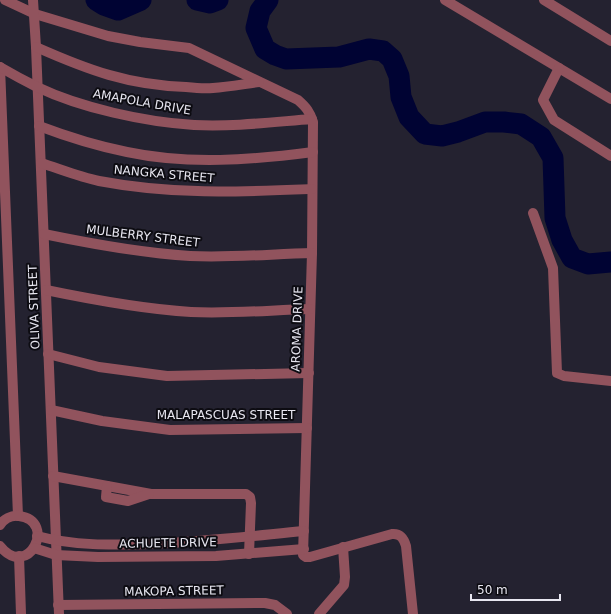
<svg xmlns="http://www.w3.org/2000/svg" width="611" height="614" viewBox="0 0 611 614" font-family="'DejaVu Sans',sans-serif">
	<style>
		.lines { fill: none; stroke-linecap: round; stroke-linejoin: round }
		.river { stroke: #000333; stroke-width: 21 }
		.street { stroke: #91535d; stroke-width: 10 }
		.labels { text-anchor: middle; dominant-baseline: central; stroke-width: 4; stroke-linejoin: round; paint-order: stroke }
		.street-label { font-size: 12px; fill: #e7e6f0; stroke: #0d0c12 }
	</style>
	<rect width="100%" height="100%" fill="#242230"/>
	<g class="lines">
		<g class="river">
			<polyline points="96,0 104,5 118,10 141,0"/>
			<polyline points="197,0 210,3 218,0"/>
			<polyline points="268,0 260,11 256,28 265,49 275,55 286,59 339,57 369,49 383,51 392,59 399,76 401,97 409,117 425,134 442,136 458,132 485,122 504,122 521,124 541,137 553,158 555,218 562,240 572,258 588,264 611,262"/>
		</g>
		<g class="street">
			<path d="M 5,0 L 35,14 L 108,36 L 140,42 L 189,48 L 298,100 C 306,107 310,112 313,122 L 312,253 L 303,555 L 306,557 L 310,557 L 392,534 C 401,533 404,539 406,546 L 413,614"/>
			<polyline points="33,0 36,47 59,614"/>
			<polyline points="445,0 611,99"/>
			<polyline points="544,0 611,41"/>
			<path d="M 36,47 C 88,70 128,85 186,87 C 195,88 204,89 213,88 C 228,87 244,84 259,82"/>
			<polyline points="0,67 18,516"/>
			<path d="M 0,67 C 12,74 25,81 37,87 C 81,108 145,122 194,125 C 233,127 273,122 312,119"/>
			<polyline points="559,68 543,100 554,120 611,156"/>
			<path d="M 39,126 C 68,137 97,146 127,152 C 188,165 252,160 313,152"/>
			<path d="M 41,163 C 60,169 80,177 99,181 C 172,195 239,192 312,189"/>
			<polyline points="533,213 553,268 557,373 564,376 611,381"/>
			<path d="M 44,234 C 92,244 141,253 190,256 C 231,258 271,254 312,253"/>
			<path d="M 46,290 C 94,300 142,309 191,312 C 231,314 271,310 310,309"/>
			<polyline points="48,354 99,367 167,376 309,373"/>
			<polyline points="51,410 102,421 170,430 307,428"/>
			<polyline points="53,476 151,494 246,494 250,497 251,503 249,554"/>
			<polyline points="107,486 106,497 128,501 149,494"/>
			<path d="M 0,525 C 4,519 11,515 19,516 C 58,521 28,581 0,546"/>
			<path d="M 37,536 C 74,546 112,545 149,544 C 201,542 252,536 304,531"/>
			<polyline points="34,548 56,555 98,557 216,556 304,549"/>
			<polyline points="19,556 21,614"/>
			<polyline points="58,605 265,603 275,605 287,614"/>
			<polyline points="319,614 344,585 345,577 343,547"/>
		</g>
	</g>
	<g class="labels">
		<g class="street-label">
			<text transform="translate(142 102) rotate(10)">AMAPOLA DRIVE</text>
			<text transform="translate(164 174) rotate(5)">NANGKA STREET</text>
			<text transform="translate(143 236) rotate(7)">MULBERRY STREET</text>
			<text transform="translate(34 307) rotate(-92)">OLIVA STREET</text>
			<text transform="translate(297 329) rotate(-88)">AROMA DRIVE</text>
			<text x="226" y="415">MALAPASCUAS STREET</text>
			<text transform="translate(168 543) rotate(-1)">ACHUETE DRIVE</text>
			<text transform="translate(174 591) rotate(-1)">MAKOPA STREET</text>
		</g>
	</g>
	<path d="M471 594v6h89v-6" fill="none" stroke="#e7e6f0" stroke-width="2"/>
	<text x="477" y="594" font-size="12" fill="#e7e6f0" stroke="#0d0c12" stroke-width="3" paint-order="stroke">50 m</text>
</svg>
